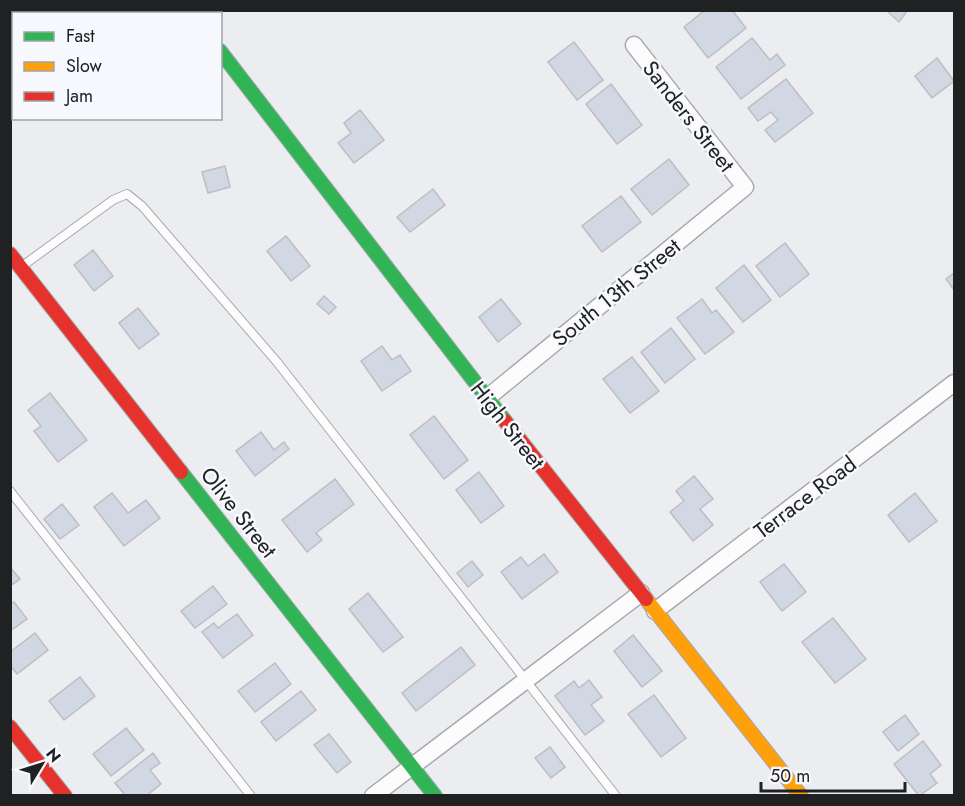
<svg xmlns="http://www.w3.org/2000/svg" width="965" height="806" viewBox="0 0 965 806" font-family="Jost,sans-serif">
	<style>
		.building { fill: #d2d7e4; stroke: #bdbec1; stroke-width: 1.5 }
		.lines { fill: none; stroke-linecap: round; stroke-linejoin: round }
		.lane-casing { stroke: #a8a9ac; stroke-width: 10 }
		.street-casing { stroke: #a8a9ac; stroke-width: 19 }
		.fast-casing { stroke: #a8a9ac; stroke-width: 16 }
		.slow-casing { stroke: #a8a9ac; stroke-width: 16 }
		.jam-casing { stroke: #a8a9ac; stroke-width: 16 }
		.lane { stroke: #fcfcfd; stroke-width: 8 }
		.street { stroke: #fcfcfd; stroke-width: 16 }
		.fast { stroke: #30b455; stroke-width: 14 }
		.slow { stroke: #ff9f0a; stroke-width: 14 }
		.jam { stroke: #e5322d; stroke-width: 14 }
		.labels { text-anchor: middle; dominant-baseline: central; stroke-width: 5; stroke-linejoin: round; paint-order: stroke }
		.street-label { font-size: 22px; fill: #202123; stroke: #f7f9fe }
	</style>
	<rect width="100%" height="100%" fill="#ebedf0"/>
	<g class="building">
		<polygon points="79,10 126,10 122,14 80,14"/>
		<polygon points="705,10 732,10 746,28 708,58 684,27"/>
		<polygon points="886,10 908,10 899,22"/>
		<polygon points="752,38 770,60 777,54 785,65 741,99 716,67"/>
		<polygon points="574,42 603,80 577,100 548,62"/>
		<polygon points="937,58 954,81 932,98 915,76"/>
		<polygon points="786,79 813,113 775,142 765,130 778,120 771,112 758,121 748,108"/>
		<polygon points="611,84 642,125 617,144 586,104"/>
		<polygon points="360,110 384,140 354,163 338,143 351,133 344,123"/>
		<polygon points="669,159 689,185 652,215 631,189"/>
		<polygon points="225,166 230,187 208,193 202,172"/>
		<polygon points="433,189 445,205 410,232 397,217"/>
		<polygon points="621,196 641,222 602,252 582,226"/>
		<polygon points="286,236 310,266 291,281 267,251"/>
		<polygon points="785,243 809,274 780,297 756,266"/>
		<polygon points="93,250 113,276 94,291 74,265"/>
		<polygon points="744,265 771,300 743,322 716,288"/>
		<polygon points="954,273 954,290 946,279"/>
		<polygon points="324,296 336,307 329,314 317,304"/>
		<polygon points="501,299 521,324 498,342 479,317"/>
		<polygon points="702,299 712,313 716,310 734,332 705,354 677,318"/>
		<polygon points="138,308 159,334 139,349 119,323"/>
		<polygon points="671,328 695,359 665,383 641,352"/>
		<polygon points="382,346 392,360 400,355 411,371 382,391 361,361"/>
		<polygon points="632,357 659,391 630,413 603,379"/>
		<polygon points="50,393 87,440 58,462 34,431 41,426 28,410"/>
		<polygon points="434,416 468,460 444,479 410,435"/>
		<polygon points="261,432 274,450 284,442 289,449 255,476 236,451"/>
		<polygon points="479,472 504,506 481,523 456,490"/>
		<polygon points="694,476 713,499 700,509 713,525 693,541 670,512 684,501 676,491"/>
		<polygon points="335,479 354,504 316,533 322,540 307,552 282,520"/>
		<polygon points="112,493 128,513 146,500 160,518 124,546 94,507"/>
		<polygon points="915,493 937,521 909,542 888,515"/>
		<polygon points="62,504 79,525 60,539 44,519"/>
		<polygon points="544,554 558,572 522,599 501,572 521,557 528,566"/>
		<polygon points="472,561 483,575 468,587 457,573"/>
		<polygon points="784,564 806,592 782,611 760,582"/>
		<polygon points="10,567 20,579 10,586"/>
		<polygon points="213,586 227,604 195,628 181,611"/>
		<polygon points="368,593 403,637 383,652 349,609"/>
		<polygon points="14,602 27,619 10,631 10,604"/>
		<polygon points="237,614 253,635 223,658 202,632 214,623 218,628"/>
		<polygon points="833,618 866,659 835,683 802,642"/>
		<polygon points="35,633 48,650 17,674 10,665 10,652"/>
		<polygon points="633,635 662,671 642,687 614,651"/>
		<polygon points="461,647 475,665 416,711 402,693"/>
		<polygon points="275,663 291,684 255,712 238,691"/>
		<polygon points="80,677 95,696 64,720 49,701"/>
		<polygon points="589,680 602,697 591,705 604,721 585,735 555,696 574,681 579,688"/>
		<polygon points="301,691 316,710 276,741 261,722"/>
		<polygon points="654,695 686,738 661,757 628,714"/>
		<polygon points="905,715 919,734 898,751 883,732"/>
		<polygon points="126,728 144,750 111,776 93,754"/>
		<polygon points="329,734 351,762 337,773 314,745"/>
		<polygon points="923,741 941,765 930,774 937,783 919,796 894,764"/>
		<polygon points="550,747 565,767 551,778 535,758"/>
		<polygon points="153,753 160,763 150,770 161,784 146,796 126,796 115,783"/>
	</g>
	<g class="lines">
		<defs>
			<g id="lane">
				<polyline points="21,267 113,200 127,194 142,206 277,362 616,796"/>
				<polyline points="10,491 251,796"/>
			</g>
			<g id="street">
				<polyline points="189,10 191,14"/>
				<polyline points="487,398 745,187 634,45"/>
				<polyline points="655,611 954,383"/>
				<polyline points="373,796 641,593"/>
			</g>
			<g id="fast">
				<polyline points="220,51 505,421"/>
				<polyline points="181,472 435,796"/>
			</g>
			<polyline id="slow" points="646,599 801,796"/>
			<g id="jam">
				<polyline points="10,254 181,472"/>
				<polyline points="505,421 646,599"/>
				<polyline points="10,727 65,796"/>
			</g>
		</defs>
		<use href="#lane" class="lane-casing"/>
		<use href="#street" class="street-casing"/>
		<use href="#fast" class="fast-casing"/>
		<use href="#slow" class="slow-casing"/>
		<use href="#jam" class="jam-casing"/>
		<use href="#lane" class="lane"/>
		<use href="#street" class="street"/>
		<use href="#fast" class="fast"/>
		<use href="#slow" class="slow"/>
		<use href="#jam" class="jam"/>
	</g>
	<g class="labels">
		<g class="street-label">
			<text transform="translate(689 116) rotate(52)">Sanders Street</text>
			<text transform="translate(616 292) rotate(-39)">South 13th Street</text>
			<text transform="translate(508 425) rotate(52)">High Street</text>
			<text transform="translate(805 497) rotate(-37)">Terrace Road</text>
			<text transform="translate(239 512) rotate(52)">Olive Street</text>
		</g>
	</g>
	<rect width="965" height="806" fill="none" stroke="#202123" stroke-width="24"/>
	<rect x="12" y="12" width="210" height="108" fill="#f7f9fe" stroke="#a1a3a6" stroke-width="1.5"/>
	<rect x="24" y="32" width="30" height="9" fill="#30b455" stroke="#a1a3a6" stroke-width="1.5"/>
	<text x="66" y="42" font-size="18" fill="#202123">Fast</text>
	<rect x="24" y="62" width="30" height="9" fill="#ff9f0a" stroke="#a1a3a6" stroke-width="1.5"/>
	<text x="66" y="72" font-size="18" fill="#202123">Slow</text>
	<rect x="24" y="92" width="30" height="9" fill="#e5322d" stroke="#a1a3a6" stroke-width="1.5"/>
	<text x="66" y="102" font-size="18" fill="#202123">Jam</text>
	<g transform="translate(42 764) rotate(52)" stroke="#f7f9fe" stroke-width="4.5" paint-order="stroke">
	<path d="M0-4.5L10 22L0 15L-10 22Z" fill="#202123"/>
	<text y="-9" font-size="16" font-weight="bold" text-anchor="middle" fill="#202123">N</text>
	</g>
	<path d="M761 782v9h144v-9" fill="none" stroke="#202123" stroke-width="3"/>
	<text x="770" y="782" font-size="18" fill="#202123" stroke="#f7f9fe" stroke-width="4.5" paint-order="stroke">50 m</text>
</svg>
